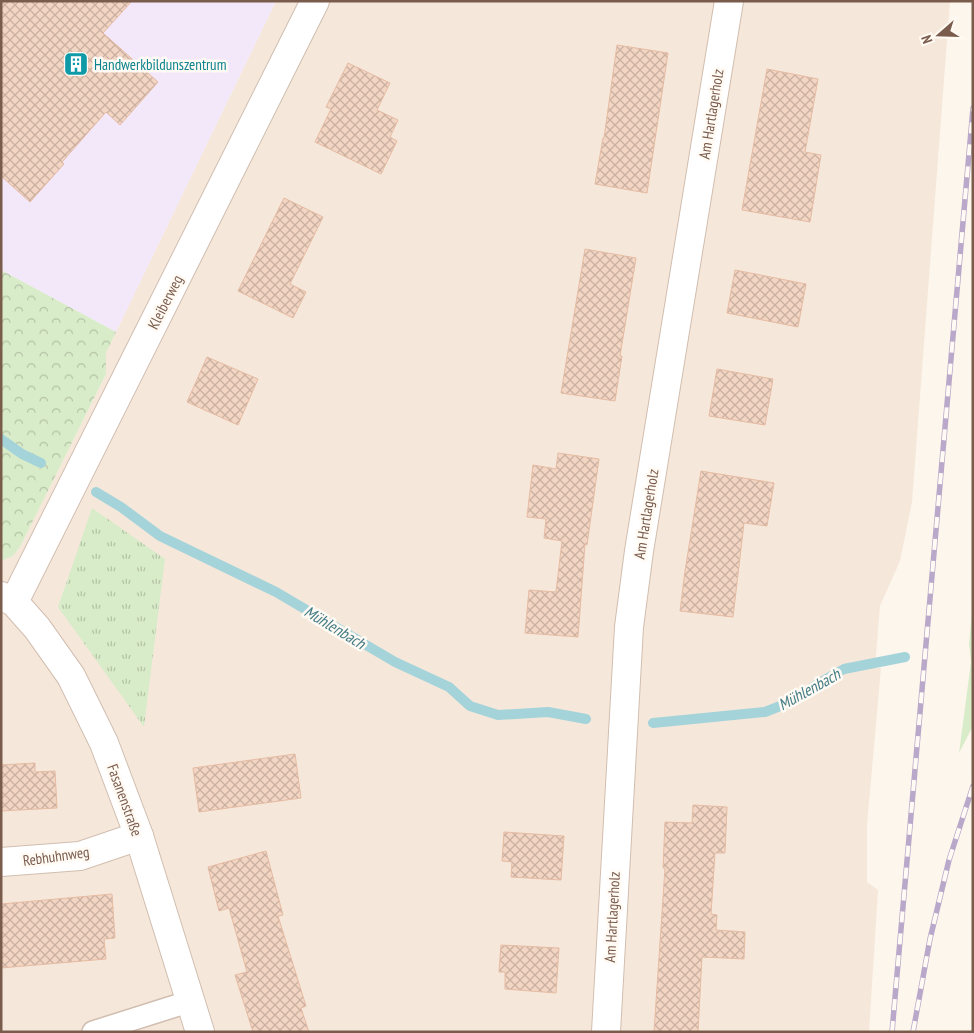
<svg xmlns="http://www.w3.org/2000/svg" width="974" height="1033" viewBox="0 0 974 1033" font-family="'PT Sans Narrow',sans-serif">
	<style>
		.residential { fill: #f5e8da }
		.education { fill: #f3e8fa }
		.grass { fill: #d8ecc9 }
		.forest { fill: url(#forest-crowns) }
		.park { fill: url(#park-tufts) }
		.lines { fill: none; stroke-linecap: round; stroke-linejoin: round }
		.stream { stroke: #a5d3da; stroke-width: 10 }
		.building { fill: url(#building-cross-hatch); stroke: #e6bba3 }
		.lane-casing { stroke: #d1beb0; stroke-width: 24 }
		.street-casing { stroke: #d1beb0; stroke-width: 30 }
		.lane { stroke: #fff; stroke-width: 21 }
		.street { stroke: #fff; stroke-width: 28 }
		.rail-casing { stroke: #b9a8c9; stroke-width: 5.5 }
		.rail { stroke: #fffaf3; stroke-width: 4; stroke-dasharray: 11; stroke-linecap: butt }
		.labels { text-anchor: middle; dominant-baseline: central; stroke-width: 5; stroke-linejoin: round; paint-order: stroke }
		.culture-label { font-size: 15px; fill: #0d838f; stroke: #fffaf3; text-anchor: start }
		.street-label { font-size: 15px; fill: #7a5c4d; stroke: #fffaf3 }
		.water-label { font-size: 16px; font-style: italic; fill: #437c86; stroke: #fffaf3 }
	</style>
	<defs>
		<pattern id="forest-crowns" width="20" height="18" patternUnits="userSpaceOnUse" patternTransform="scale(1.25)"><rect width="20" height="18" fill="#d8ecc9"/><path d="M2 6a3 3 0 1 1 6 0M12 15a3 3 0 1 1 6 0" fill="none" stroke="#b4c2a5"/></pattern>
		<pattern id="park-tufts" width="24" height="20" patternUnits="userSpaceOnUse" patternTransform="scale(1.25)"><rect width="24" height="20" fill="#d8ecc9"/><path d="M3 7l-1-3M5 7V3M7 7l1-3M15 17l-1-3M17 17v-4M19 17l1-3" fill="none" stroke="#b4c2a5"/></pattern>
		<pattern id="building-cross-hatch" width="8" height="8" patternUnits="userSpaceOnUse" patternTransform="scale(1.25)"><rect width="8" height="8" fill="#f3d5c3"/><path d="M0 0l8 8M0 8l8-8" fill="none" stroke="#cab0a1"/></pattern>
	</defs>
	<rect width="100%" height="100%" fill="#fdf6ec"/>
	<polygon class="residential" points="276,1 950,1 912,502 900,561 880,606 875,668 881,668 867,825 867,882 878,890 869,1032 1,1032 1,561 13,556 20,547 103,380 106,374 105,360 106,353 109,346"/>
	<polygon class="education" points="1,1 276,1 116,332 1,270"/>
	<polygon class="grass" points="973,601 973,726 959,753 971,662 969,644"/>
	<polygon class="forest" points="1,270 116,332 106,353 106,374 20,547 13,556 1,561"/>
	<polygon class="park" points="92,508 165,559 144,727 58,607"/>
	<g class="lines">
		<g class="stream">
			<polyline points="1,439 22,454 41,463"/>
			<polyline points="96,492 121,507 160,536 276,592 395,662 449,687 470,706 498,715 548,712 586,719"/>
			<polyline points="653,723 765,712 793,701 819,683 844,669 905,657"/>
		</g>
	</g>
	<g class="building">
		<polygon points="1,1 132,1 103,33 158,82 120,125 106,112 62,162 64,164 30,202 1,176"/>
		<polygon points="617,45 668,53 647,193 595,184 603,138 604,138"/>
		<polygon points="348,63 390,83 377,110 398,120 390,137 397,141 381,174 315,142 331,109 326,107"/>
		<polygon points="767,69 818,79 805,152 821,155 810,222 742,210"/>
		<polygon points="284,198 323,217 290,284 306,292 293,318 238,291"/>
		<polygon points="585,249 636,258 620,356 622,356 615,401 561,393"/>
		<polygon points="735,270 806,284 798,327 727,313"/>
		<polygon points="207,357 258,379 238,425 187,402"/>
		<polygon points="717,369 773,379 765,425 709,416"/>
		<polygon points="558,453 599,459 587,545 585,544 578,637 525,633 529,590 556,592 562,541 544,538 546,519 527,517 533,465 556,469"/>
		<polygon points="701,471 774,483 767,526 744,523 733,617 680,611 685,571"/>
		<polygon points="295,754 301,798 199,812 193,768"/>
		<polygon points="35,763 35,772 55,771 57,808 1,811 1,765"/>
		<polygon points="693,805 727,807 725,853 715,853 711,914 717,915 716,930 745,932 744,959 702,957 698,1032 654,1032 665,868 663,868 665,822 692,823"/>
		<polygon points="504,832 564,836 561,880 511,877 512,862 502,861"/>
		<polygon points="266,851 283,915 278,916 306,1006 301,1008 309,1032 253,1032 235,975 247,972 229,908 219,911 208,867"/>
		<polygon points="112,894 115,938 104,939 106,959 1,968 1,904"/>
		<polygon points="501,945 559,948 556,993 505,989 505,972 499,972"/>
	</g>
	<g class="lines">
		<defs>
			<polyline id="lane" points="93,1032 191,1001"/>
			<g id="street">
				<polyline points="1,596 14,602 37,628 71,676 104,743 139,836 200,1032"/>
				<polyline points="14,602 315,1"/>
				<polyline points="1,862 80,856 139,836"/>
				<polyline points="606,1032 629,627 639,551 729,1"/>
			</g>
		</defs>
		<use href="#lane" class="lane-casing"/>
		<use href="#street" class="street-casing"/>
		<use href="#lane" class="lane"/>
		<use href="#street" class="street"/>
		<defs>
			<g id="rail">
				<polyline points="892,1032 973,108"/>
				<polyline points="913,1032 930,939 949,860 973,786"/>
			</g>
		</defs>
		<use href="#rail" class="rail-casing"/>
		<use href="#rail" class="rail"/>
	</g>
	<defs>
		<symbol id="building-square" viewBox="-11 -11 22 22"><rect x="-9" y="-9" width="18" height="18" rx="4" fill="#0f9aa8" stroke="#fffaf3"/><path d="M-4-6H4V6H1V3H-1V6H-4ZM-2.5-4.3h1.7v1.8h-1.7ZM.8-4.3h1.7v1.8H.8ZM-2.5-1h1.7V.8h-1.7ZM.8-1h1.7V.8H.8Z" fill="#fff"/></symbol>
	</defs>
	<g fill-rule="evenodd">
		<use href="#building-square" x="62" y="50" width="28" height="28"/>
	</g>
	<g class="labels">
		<g class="culture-label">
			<text x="94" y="64">Handwerkbildunszentrum</text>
		</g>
		<g class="street-label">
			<text transform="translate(711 114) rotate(-81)">Am Hartlagerholz</text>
			<text transform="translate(165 302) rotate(-63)">Kleiberweg</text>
			<text transform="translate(646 514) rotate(-81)">Am Hartlagerholz</text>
			<text transform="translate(125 800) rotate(70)">Fasanenstraße</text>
			<text transform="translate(56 856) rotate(-8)">Rebhuhnweg</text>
			<text transform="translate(612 917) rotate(-87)">Am Hartlagerholz</text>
		</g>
		<g class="water-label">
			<text transform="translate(335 627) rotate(31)">Mühlenbach</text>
			<text transform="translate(809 689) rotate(-29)">Mühlenbach</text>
		</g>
	</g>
	<rect width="974" height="1033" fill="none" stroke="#7a5c4d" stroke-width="5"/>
	<g transform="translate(939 35) rotate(250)" stroke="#fffaf3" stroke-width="4" paint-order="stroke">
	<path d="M0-4L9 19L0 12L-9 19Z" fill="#7a5c4d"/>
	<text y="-8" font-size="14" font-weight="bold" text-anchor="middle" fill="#7a5c4d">N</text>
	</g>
</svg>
